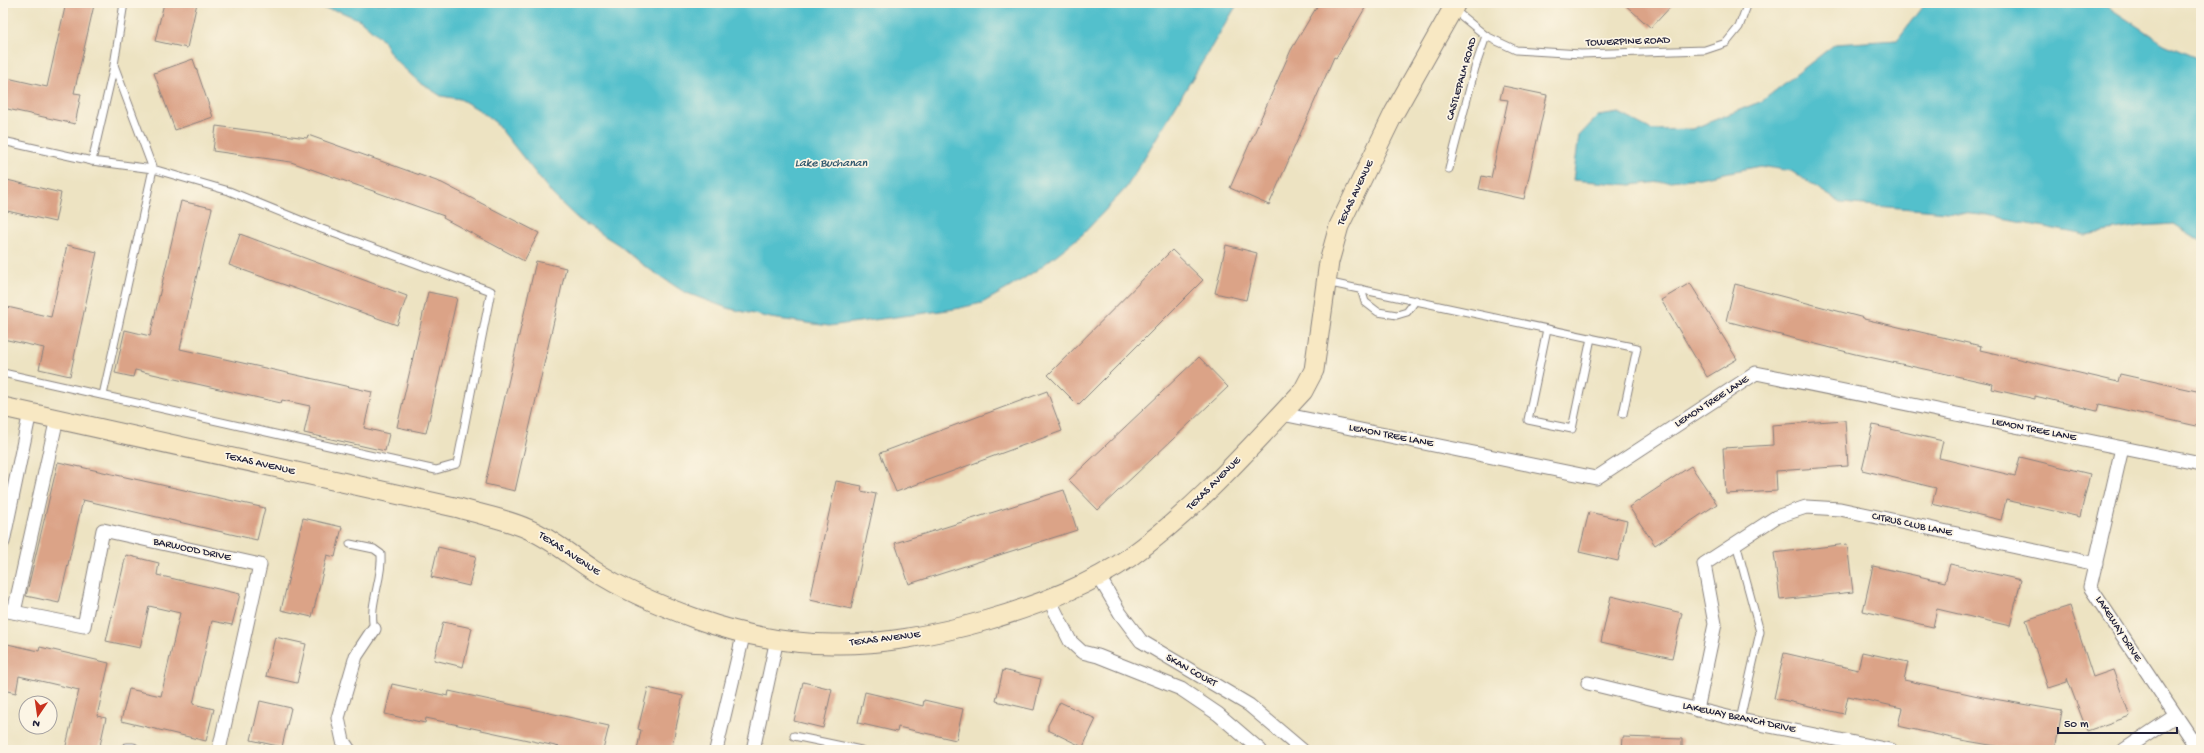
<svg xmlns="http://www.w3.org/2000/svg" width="2204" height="753" viewBox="0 0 2204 753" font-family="'Gochi Hand',sans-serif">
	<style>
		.water { fill: #53c0cc; stroke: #3a7184 }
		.building { fill: #dba387 }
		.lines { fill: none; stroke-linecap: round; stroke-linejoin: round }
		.lane-casing { stroke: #88827e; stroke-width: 9 }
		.street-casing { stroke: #88827e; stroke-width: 15 }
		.secondary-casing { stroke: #88827e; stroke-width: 21 }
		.lane { stroke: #fff; stroke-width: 7 }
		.street { stroke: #fff; stroke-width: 13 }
		.secondary { stroke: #f8e8c3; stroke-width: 19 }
		.labels { text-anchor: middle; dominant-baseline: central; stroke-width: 3.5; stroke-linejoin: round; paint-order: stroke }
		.street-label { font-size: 11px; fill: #22223b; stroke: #fcf5e5 }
		.water-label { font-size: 12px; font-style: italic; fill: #33596e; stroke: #fcf5e5 }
	</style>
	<rect width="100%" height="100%" fill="#fcf5e5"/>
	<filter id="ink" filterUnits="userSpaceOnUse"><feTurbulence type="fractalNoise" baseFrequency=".025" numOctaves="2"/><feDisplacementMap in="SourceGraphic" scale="8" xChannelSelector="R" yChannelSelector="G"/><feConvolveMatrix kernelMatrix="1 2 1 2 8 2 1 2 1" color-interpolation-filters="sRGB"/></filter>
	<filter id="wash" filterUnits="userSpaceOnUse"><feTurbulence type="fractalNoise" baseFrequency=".012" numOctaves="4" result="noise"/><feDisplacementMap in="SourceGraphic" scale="16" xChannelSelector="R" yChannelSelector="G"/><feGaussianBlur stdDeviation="0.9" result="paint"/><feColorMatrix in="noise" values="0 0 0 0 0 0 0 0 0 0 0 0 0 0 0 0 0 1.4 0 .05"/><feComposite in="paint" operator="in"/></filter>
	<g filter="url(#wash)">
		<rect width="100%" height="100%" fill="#ede3c2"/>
		<g class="water">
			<polygon points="298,3 1238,3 1126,188 1083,234 1037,270 1007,289 982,303 955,309 829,326 771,318 727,308 684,292 640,263 619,245 578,219 553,195 496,123 481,111 460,99 441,96 419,82 393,58 382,39 360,20 339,11 306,6"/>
			<polygon points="1925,3 2102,3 2164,44 2201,60 2201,241 2174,224 2139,226 2085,235 1983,215 1841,203 1791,171 1761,166 1699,178 1631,185 1573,180 1579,136 1598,116 1619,113 1652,130 1692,129 1762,101 1835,44 1897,40"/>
		</g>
		<g id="blocks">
			<g class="building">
				<polygon points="66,3 94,5 74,93 81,94 75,124 3,108 3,77 47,87"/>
				<polygon points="164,3 197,3 187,48 155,41"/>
				<polygon points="1319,3 1368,3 1336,58 1334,57 1269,205 1230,188 1291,50"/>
				<polygon points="1623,3 1674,3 1651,28"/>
				<polygon points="193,59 213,117 175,130 154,73"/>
				<polygon points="1503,86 1547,95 1524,199 1479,189 1482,176 1491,178 1508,100 1500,99"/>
				<polygon points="216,126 307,138 308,135 442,183 539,233 524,261 443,218 444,216 291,162 213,151"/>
				<polygon points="3,179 61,193 55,222 3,210"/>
				<polygon points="181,201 212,208 180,349 372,392 364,428 389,434 385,451 304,433 310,406 282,400 281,403 135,370 133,377 115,373 125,330 150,336"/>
				<polygon points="240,234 407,296 397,325 229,265"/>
				<polygon points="67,245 97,252 70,376 39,369 44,348 3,339 3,306 51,317"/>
				<polygon points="1226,245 1257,253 1246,300 1215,293"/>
				<polygon points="1172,250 1203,280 1078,405 1048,375"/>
				<polygon points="536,261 566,268 515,491 485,484"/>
				<polygon points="1690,283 1737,359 1707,377 1661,300"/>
				<polygon points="1735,284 1864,318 1864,319 1981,346 1980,350 2118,382 2120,374 2201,392 2201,427 2099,404 2097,411 2035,396 2035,399 1992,389 1993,384 1855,354 1726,321"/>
				<polygon points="428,292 457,298 426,433 397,427"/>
				<polygon points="1199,357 1228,387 1098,510 1069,480"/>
				<polygon points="1047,391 1062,431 896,492 880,453"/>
				<polygon points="1845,420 1848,466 1776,471 1777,491 1726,494 1723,448 1773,445 1772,425"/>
				<polygon points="1873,425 1943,441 1939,458 2015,476 2020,457 2090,474 2080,517 2006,500 2001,520 1932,504 1936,488 1862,470"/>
				<polygon points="58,462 265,508 257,540 83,500 59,603 26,596"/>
				<polygon points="1691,466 1717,504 1655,545 1629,507"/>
				<polygon points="836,481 862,486 861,491 876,494 851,609 810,600"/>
				<polygon points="1064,490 1077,530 909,584 895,543"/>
				<polygon points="1589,512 1627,521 1618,561 1579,552"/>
				<polygon points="303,518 342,527 335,557 327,555 312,617 281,610"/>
				<polygon points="1847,544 1853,592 1780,600 1774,553"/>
				<polygon points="438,547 476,556 469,586 431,577"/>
				<polygon points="126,555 159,563 157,575 240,594 232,625 212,621 193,704 214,709 206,741 121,721 129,689 161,696 180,613 149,606 140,648 106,641"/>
				<polygon points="1950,564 2021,580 2010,626 1937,609 1933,627 1863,611 1873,566 1945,582"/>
				<polygon points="1611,596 1682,613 1672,658 1601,642"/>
				<polygon points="2070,606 2093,677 2113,670 2130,716 2087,731 2067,678 2067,682 2048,688 2026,620"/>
				<polygon points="443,622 472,628 463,667 434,660"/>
				<polygon points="275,637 306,644 297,683 266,676"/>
				<polygon points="3,643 39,651 40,647 109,663 97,716 106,718 99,750 65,750 79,690 19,676 16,693 3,690"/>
				<polygon points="1862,652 1908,662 1904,680 1983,697 2062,711 2055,750 2019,750 1961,740 1898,726 1902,708 1848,696 1844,714 1774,698 1784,653 1858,670"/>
				<polygon points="1003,670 1041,679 1034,710 996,701"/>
				<polygon points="803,682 832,689 823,728 794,721"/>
				<polygon points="392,684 448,696 449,691 609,726 603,750 574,750 426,718 425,723 385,714"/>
				<polygon points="648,688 683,696 671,750 637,750 641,730 638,729"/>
				<polygon points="865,692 923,706 924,700 963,709 956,740 898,727 897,732 858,723"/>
				<polygon points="260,701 291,708 282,747 251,740"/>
				<polygon points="1060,702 1096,719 1083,747 1048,730 1048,725"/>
				<polygon points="1623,737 1682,739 1682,750 1622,750"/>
			</g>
		</g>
	</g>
	<g filter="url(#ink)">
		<use href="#blocks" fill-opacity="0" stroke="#88827e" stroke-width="1"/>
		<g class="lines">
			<defs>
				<g id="lane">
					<polyline points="1486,36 1516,50 1581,54 1705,50 1726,43 1739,27 1748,3"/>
					<polyline points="3,141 92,161 153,169 229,191 322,229 491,291 457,464 436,470 3,373"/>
					<polyline points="92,161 114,66"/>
					<polyline points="1449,169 1475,68 1486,36 1453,9"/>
					<polyline points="1326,282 1637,348 1623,414"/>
					<polyline points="1361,289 1365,302 1378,312 1397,315 1407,312 1416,300"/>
					<polyline points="1547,329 1528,420 1572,429 1591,338"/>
					<polyline points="103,395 153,169 114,65 124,3"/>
					<polyline points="1736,543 1760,632 1740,720"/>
					<path d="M 350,544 L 374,549 L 381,554 C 383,580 368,604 374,629"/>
					<polyline points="794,736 861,750"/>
				</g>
				<g id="street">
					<polyline points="1282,414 1596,478 1756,373 2201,464"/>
					<polyline points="2122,448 2090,587 2199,750"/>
					<polyline points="3,542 30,412"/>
					<polyline points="1098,575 1120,613 1141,641 1249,705 1302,750"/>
					<polyline points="1049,599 1070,641 1082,652 1098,656 1181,689 1218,714 1260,750"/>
					<polyline points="3,610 84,626 103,530 260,565 219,750"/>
					<polyline points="14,612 57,418"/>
					<polyline points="1588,683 1740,720 1890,750"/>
					<polyline points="1697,710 1715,624 1704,564 1776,517 1806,507 1840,509 2096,564"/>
					<polyline points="127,750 133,750"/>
					<polyline points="349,750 343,741 338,718 356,656 374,629"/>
					<polyline points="716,750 744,632"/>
					<polyline points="753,750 777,639"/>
					<polyline points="2124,750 2175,716"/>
				</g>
				<path id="secondary" d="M 3,407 L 459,508 C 481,515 507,519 528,529 C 552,539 571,556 593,570 C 625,591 661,606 697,619 C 739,634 788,644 833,644 C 919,646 1060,607 1130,557 C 1195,510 1248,450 1303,391 L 1314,370 L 1329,262 L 1339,226 L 1394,113 L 1456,3"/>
			</defs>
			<use href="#lane" class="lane-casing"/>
			<use href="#street" class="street-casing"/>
			<use href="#secondary" class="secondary-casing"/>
			<use href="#lane" class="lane"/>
			<use href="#street" class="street"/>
			<use href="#secondary" class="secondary"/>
		</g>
	</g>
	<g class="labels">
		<g class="street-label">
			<text transform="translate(1628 42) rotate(-2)">TOWERPINE ROAD</text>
			<text transform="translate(1462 79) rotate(-74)">CASTLEPALM ROAD</text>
			<text transform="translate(1356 193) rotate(-65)">TEXAS AVENUE</text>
			<text transform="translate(1712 402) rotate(-33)">LEMON TREE LANE</text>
			<text transform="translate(2034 430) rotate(11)">LEMON TREE LANE</text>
			<text transform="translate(1391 436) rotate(11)">LEMON TREE LANE</text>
			<text transform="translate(260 464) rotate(13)">TEXAS AVENUE</text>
			<text transform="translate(1214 484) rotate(-45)">TEXAS AVENUE</text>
			<text transform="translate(1912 525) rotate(12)">CITRUS CLUB LANE</text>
			<text transform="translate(192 550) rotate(12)">BARWOOD DRIVE</text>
			<text transform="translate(569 554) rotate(33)">TEXAS AVENUE</text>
			<text transform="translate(2118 629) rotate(57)">LAKEWAY DRIVE</text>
			<text transform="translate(885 639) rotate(-7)">TEXAS AVENUE</text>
			<text transform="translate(1191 671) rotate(29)">SKAN COURT</text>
			<text transform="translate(1739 718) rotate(12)">LAKEWAY BRANCH DRIVE</text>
		</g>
		<g class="water-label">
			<text x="831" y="164">Lake Buchanan</text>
		</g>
	</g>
	<rect width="2204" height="753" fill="none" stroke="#fcf5e5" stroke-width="16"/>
	<g transform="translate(38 715) rotate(193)"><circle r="19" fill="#fcf5e5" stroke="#a5a1a1"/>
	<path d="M0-3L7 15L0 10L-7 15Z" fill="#c8321e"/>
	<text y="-6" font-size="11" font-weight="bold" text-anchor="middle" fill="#22223b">N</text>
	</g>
	<path d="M2058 727v6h119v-6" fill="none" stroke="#22223b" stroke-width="2"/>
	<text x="2064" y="727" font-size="12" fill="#22223b" stroke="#fcf5e5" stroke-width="3" paint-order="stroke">50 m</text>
</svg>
